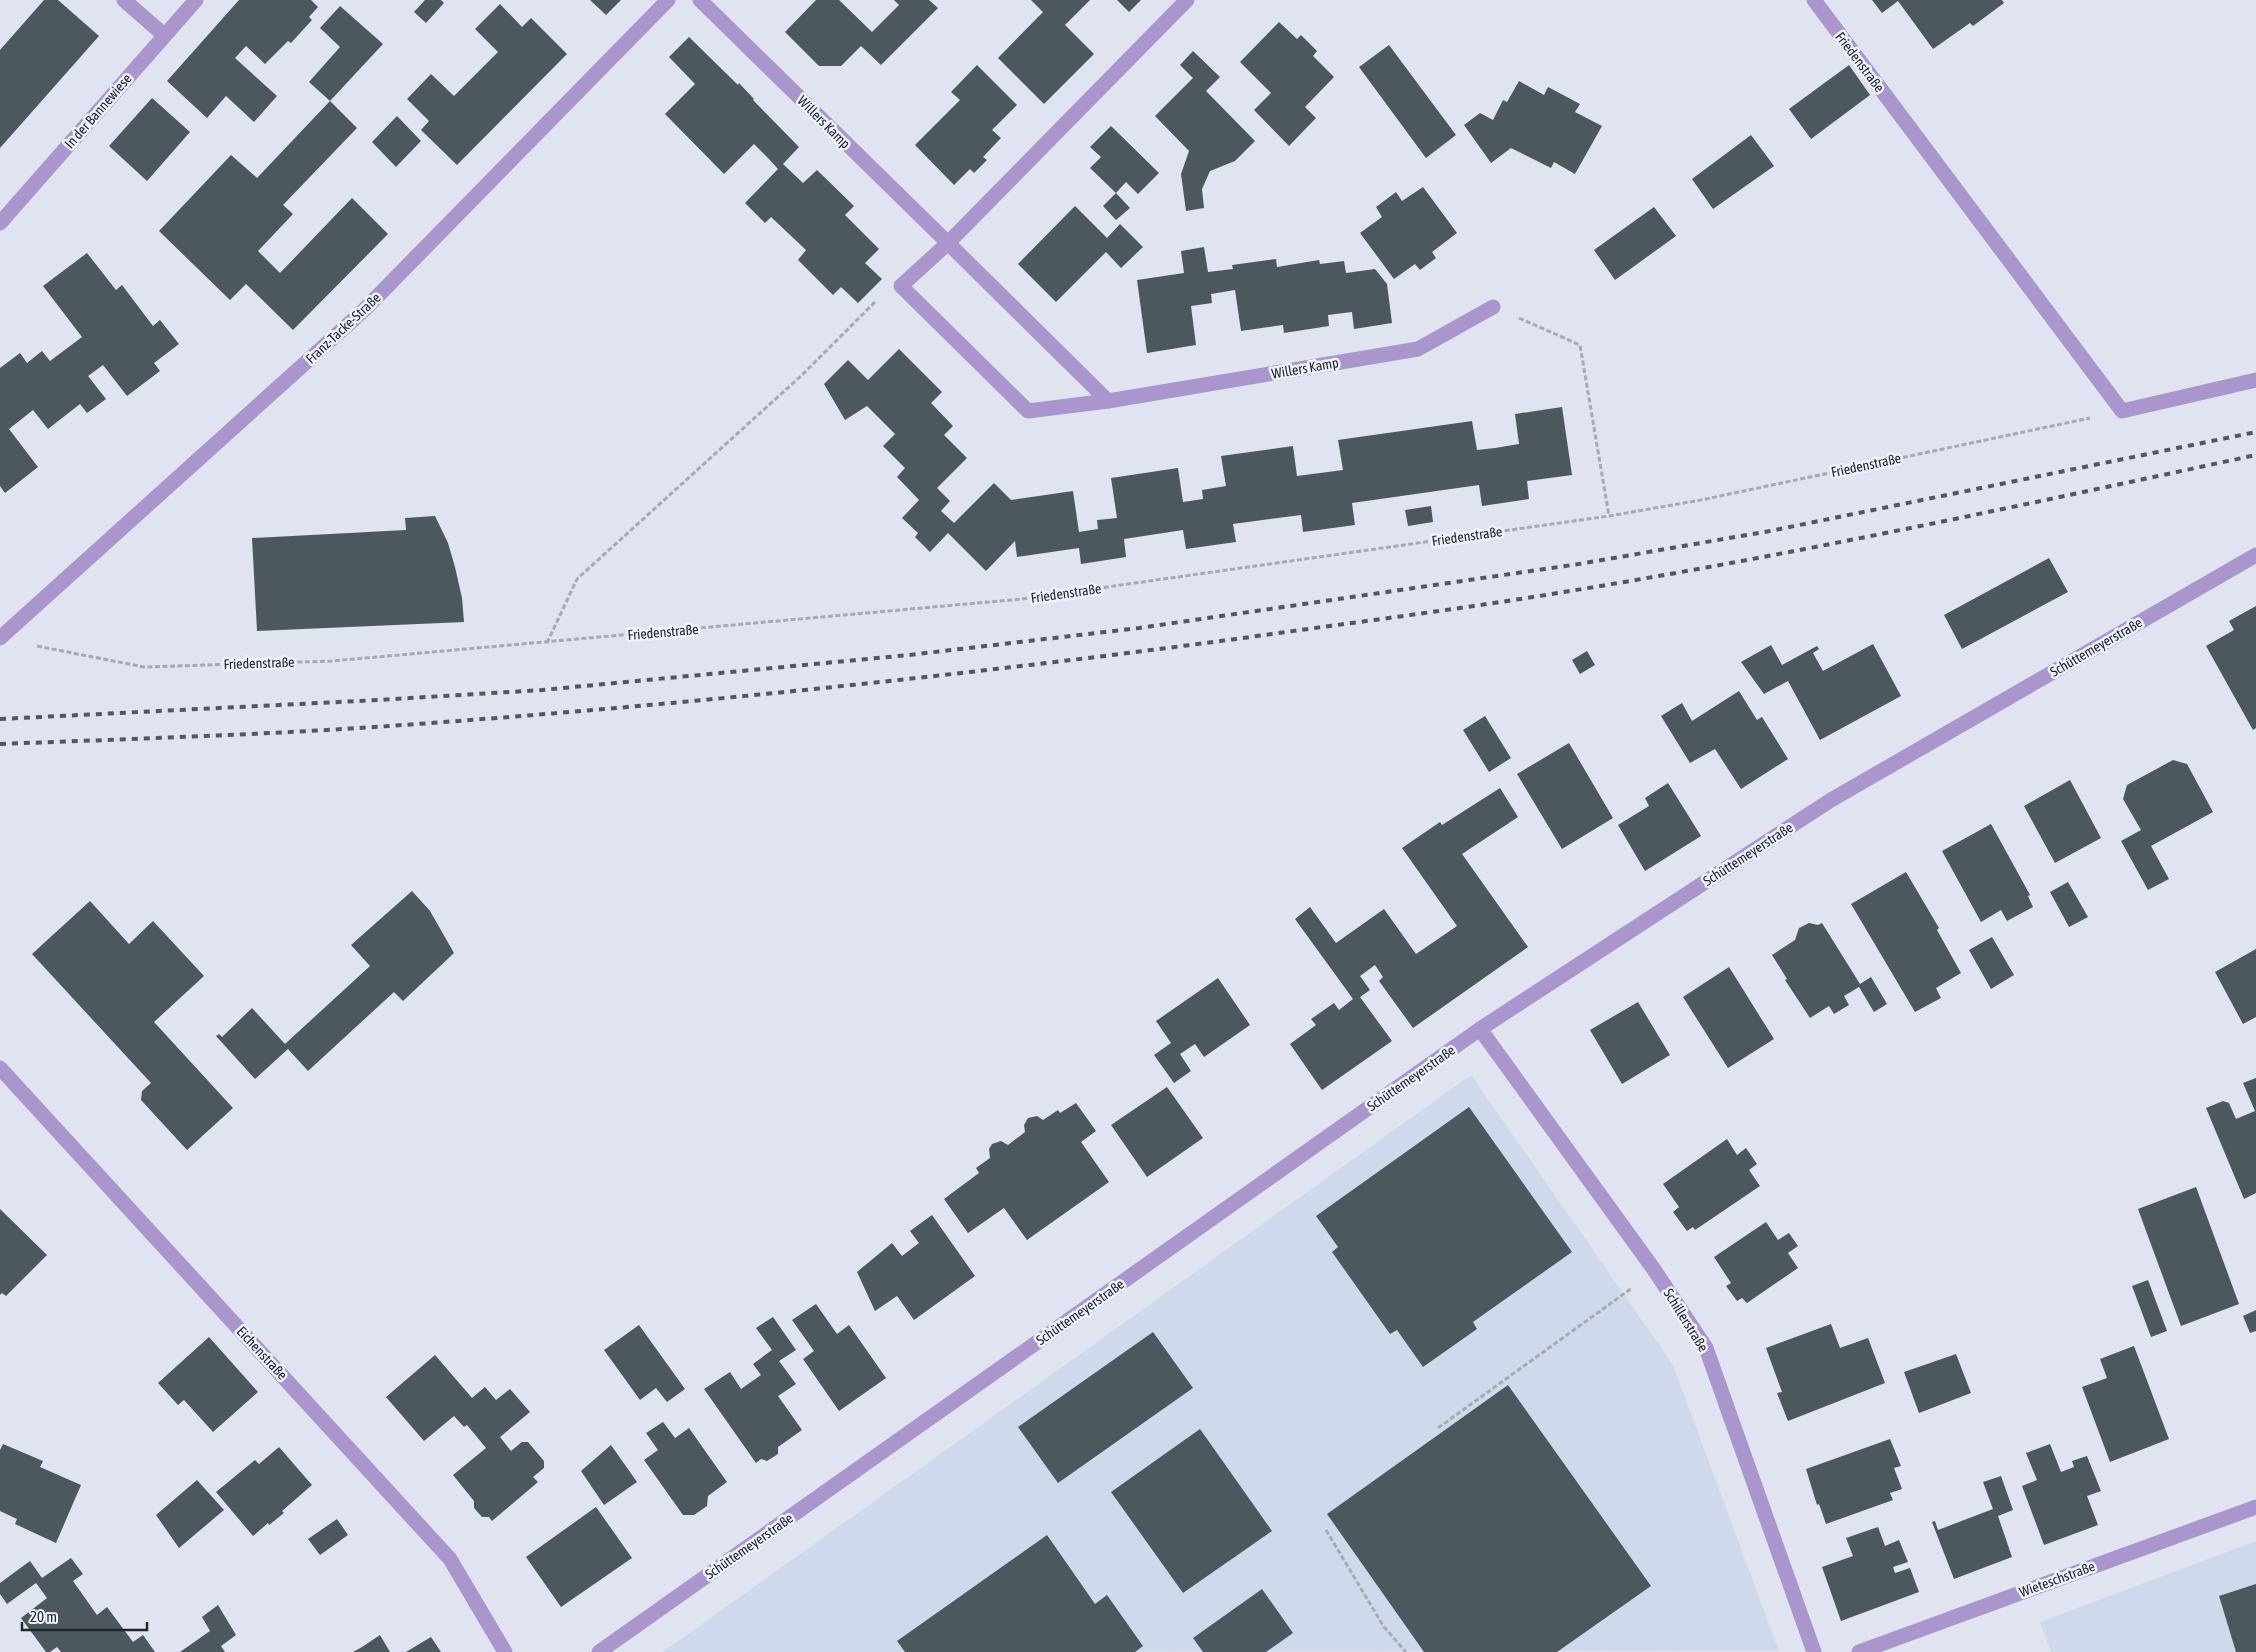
<svg xmlns="http://www.w3.org/2000/svg" width="2256" height="1652" viewBox="0 0 2256 1652" font-family="'Asap Condensed',sans-serif">
	<style>
		.built { fill: #d0d8eb }
		.building { fill: #4d585e }
		.lines { fill: none; stroke-linecap: round; stroke-linejoin: round }
		.path { stroke: #a6aab4; stroke-width: 3; stroke-dasharray: 5 2.5; stroke-linecap: butt }
		.street { stroke: #aa96cc; stroke-width: 15 }
		.rail { stroke: #53565c; stroke-width: 4; stroke-dasharray: 6 6; stroke-linecap: butt }
		.labels { text-anchor: middle; dominant-baseline: central; stroke-width: 5; stroke-linejoin: round; paint-order: stroke }
		.street-label { font-size: 14px; fill: #232529; stroke: #edf2fe }
	</style>
	<rect width="100%" height="100%" fill="#dfe4f0"/>
	<g class="built">
		<polygon points="1471,1075 1673,1365 1779,1651 663,1652"/>
		<polygon points="2256,1541 2256,1652 2051,1652 2040,1622"/>
	</g>
	<g class="building">
		<polygon points="44,0 58,0 99,36 0,148 0,50"/>
		<polygon points="239,0 311,0 318,7 309,17 312,20 291,43 288,41 265,64 246,46 235,58 277,96 254,122 226,96 207,118 167,81"/>
		<polygon points="425,0 441,0 444,3 426,23 414,12"/>
		<polygon points="590,0 621,0 606,15"/>
		<polygon points="816,0 839,0 872,32 899,5 894,0 929,0 938,8 881,65 861,46 841,66 819,66 785,32"/>
		<polygon points="1031,0 1090,0 1065,25 1094,54 1044,104 998,58 1043,12"/>
		<polygon points="1117,0 1141,0 1129,12"/>
		<polygon points="1872,0 2002,0 2004,3 1973,26 1970,23 1933,49 1898,1 1882,13"/>
		<polygon points="500,4 522,27 531,18 567,54 457,165 421,130 429,121 407,99 431,74 454,96 498,52 475,29"/>
		<polygon points="340,6 383,44 330,101 357,128 283,205 293,214 258,251 280,273 352,198 388,234 293,330 246,284 230,300 159,231 231,155 257,178 330,101 309,82 340,47 320,28"/>
		<polygon points="1279,22 1297,39 1301,35 1317,51 1313,56 1334,77 1305,107 1316,118 1289,146 1254,110 1271,93 1240,62"/>
		<polygon points="689,37 738,85 739,83 754,99 753,100 799,147 783,164 803,183 817,170 854,206 845,215 879,249 865,263 882,279 858,303 841,287 833,295 798,260 806,250 771,217 765,223 745,203 778,169 769,159 754,144 724,174 665,114 695,84 669,57"/>
		<polygon points="1389,45 1456,135 1426,158 1359,67"/>
		<polygon points="1193,51 1220,77 1206,91 1255,141 1235,161 1210,171 1202,189 1204,208 1186,211 1181,174 1189,151 1155,116 1193,78 1180,65"/>
		<polygon points="977,65 1017,105 992,130 1001,138 983,157 987,160 974,173 970,169 954,185 915,145 960,100 951,92"/>
		<polygon points="1849,65 1870,95 1811,139 1789,109"/>
		<polygon points="1519,81 1544,95 1548,87 1580,104 1575,112 1602,126 1575,174 1554,162 1551,168 1511,148 1491,163 1464,125 1480,113 1493,120 1503,100 1507,102"/>
		<polygon points="152,98 190,132 147,181 109,146"/>
		<polygon points="397,116 421,141 396,167 372,142"/>
		<polygon points="1111,126 1159,173 1138,194 1126,182 1116,193 1090,168 1101,157 1090,147"/>
		<polygon points="1751,135 1774,166 1713,209 1692,179"/>
		<polygon points="1423,187 1457,233 1432,252 1436,258 1420,270 1415,264 1394,279 1360,233 1382,217 1376,207 1396,192 1402,201"/>
		<polygon points="1116,193 1130,208 1116,220 1103,206"/>
		<polygon points="1075,206 1107,238 1120,224 1143,247 1121,268 1106,252 1056,302 1018,264"/>
		<polygon points="1654,207 1676,236 1615,280 1594,250"/>
		<polygon points="1204,247 1208,272 1233,269 1232,265 1276,259 1277,267 1319,260 1320,264 1344,261 1346,273 1375,269 1387,284 1392,323 1354,329 1352,312 1328,315 1329,326 1284,333 1283,325 1241,331 1235,290 1211,294 1212,303 1191,306 1196,345 1147,353 1137,280 1184,273 1181,251"/>
		<polygon points="87,253 116,290 122,285 153,326 160,320 179,344 154,363 160,371 127,396 103,365 88,376 106,399 87,413 80,404 48,429 33,410 9,429 38,467 5,493 0,486 0,368 20,353 27,363 42,351 50,361 82,337 43,286"/>
		<polygon points="899,349 942,392 931,403 953,426 944,435 967,458 937,488 950,501 941,511 954,523 994,483 1011,500 1073,491 1079,532 1098,529 1097,520 1117,518 1111,478 1178,468 1183,502 1203,499 1202,490 1226,486 1221,456 1293,446 1297,476 1343,470 1338,440 1472,421 1477,450 1495,448 1519,444 1515,414 1562,407 1572,475 1527,481 1529,499 1482,506 1479,485 1352,503 1355,525 1303,532 1301,515 1233,524 1236,542 1186,549 1183,530 1124,539 1126,557 1081,564 1079,548 1017,557 1015,541 986,571 948,533 930,552 915,537 918,533 902,518 919,500 897,477 905,468 883,446 895,434 867,406 845,420 824,384 848,360 868,380"/>
		<polygon points="1431,506 1433,522 1408,526 1405,510"/>
		<polygon points="435,516 448,543 455,567 462,598 464,622 257,631 252,538 406,530 405,518"/>
		<polygon points="2049,558 2068,592 1962,649 1944,615"/>
		<polygon points="2256,606 2256,728 2253,730 2206,646 2234,630 2229,621"/>
		<polygon points="1873,644 1901,696 1820,740 1788,681 1764,694 1741,662 1771,645 1782,665 1817,646 1819,649 1813,653 1823,671"/>
		<polygon points="1587,651 1595,665 1580,674 1572,660"/>
		<polygon points="1739,691 1757,720 1762,717 1788,759 1741,789 1715,749 1690,763 1661,716 1682,703 1692,721"/>
		<polygon points="1485,716 1511,758 1489,772 1463,730"/>
		<polygon points="1569,743 1613,818 1562,849 1517,774"/>
		<polygon points="2173,760 2187,764 2213,812 2151,846 2169,879 2148,890 2121,841 2141,830 2123,799 2127,785"/>
		<polygon points="2070,780 2101,838 2055,863 2024,806"/>
		<polygon points="1668,783 1701,836 1645,871 1618,825 1649,806 1645,798"/>
		<polygon points="1500,788 1518,817 1462,854 1528,947 1413,1028 1379,981 1383,977 1375,965 1360,976 1370,990 1360,997 1392,1041 1322,1090 1290,1044 1316,1025 1311,1019 1334,1003 1339,1010 1353,999 1295,919 1310,907 1336,943 1384,909 1416,954 1457,926 1402,848 1440,822 1442,825"/>
		<polygon points="1991,824 2030,895 2028,896 2033,907 2007,921 2001,910 1981,922 1942,851"/>
		<polygon points="1906,872 1939,928 1937,930 1961,973 1936,988 1941,998 1915,1012 1851,904"/>
		<polygon points="2068,882 2088,917 2069,927 2050,892"/>
		<polygon points="412,891 430,911 454,953 403,1001 394,992 308,1071 288,1049 255,1079 216,1036 219,1034 222,1037 252,1008 285,1044 370,966 351,945"/>
		<polygon points="90,901 129,944 153,921 204,976 154,1022 233,1108 187,1150 141,1100 142,1091 151,1083 32,954"/>
		<polygon points="1809,923 1818,925 1822,923 1860,984 1871,977 1887,1004 1874,1012 1859,987 1844,996 1849,1005 1834,1014 1829,1006 1810,1018 1785,980 1787,979 1772,955 1795,940 1799,928"/>
		<polygon points="1992,937 2014,975 1991,989 1969,950"/>
		<polygon points="2256,949 2256,1017 2243,1024 2215,972"/>
		<polygon points="1729,967 1774,1039 1728,1068 1683,997"/>
		<polygon points="1218,978 1250,1025 1204,1057 1195,1044 1180,1054 1191,1071 1174,1083 1154,1055 1171,1043 1156,1021"/>
		<polygon points="1638,1002 1670,1055 1622,1084 1590,1030"/>
		<polygon points="2256,1078 2256,1193 2244,1199 2206,1108 2223,1101 2229,1103 2236,1119 2255,1111 2243,1083"/>
		<polygon points="1167,1087 1203,1138 1147,1177 1111,1125"/>
		<polygon points="1076,1103 1096,1131 1081,1142 1109,1182 1027,1240 1004,1208 968,1233 944,1199 979,1173 976,1168 990,1158 989,1149 992,1144 1001,1141 1008,1145 1025,1132 1024,1125 1028,1118 1037,1116 1043,1120 1058,1110 1060,1113"/>
		<polygon points="1469,1107 1572,1252 1473,1322 1477,1329 1423,1367 1397,1330 1390,1334 1332,1252 1338,1247 1316,1216"/>
		<polygon points="1727,1139 1737,1155 1746,1148 1757,1164 1749,1170 1760,1186 1695,1230 1693,1227 1687,1231 1673,1212 1679,1207 1663,1184"/>
		<polygon points="2196,1187 2239,1304 2181,1326 2138,1209"/>
		<polygon points="0,1209 47,1255 6,1296 2,1293 0,1295"/>
		<polygon points="932,1215 975,1276 914,1320 897,1296 875,1311 857,1272 892,1243 902,1256 919,1243 910,1231"/>
		<polygon points="1766,1222 1778,1240 1789,1233 1798,1246 1788,1253 1798,1268 1747,1303 1742,1298 1737,1301 1726,1286 1731,1283 1714,1257"/>
		<polygon points="2148,1280 2167,1331 2151,1337 2132,1286"/>
		<polygon points="816,1304 837,1334 849,1325 886,1378 839,1411 803,1359 814,1351 792,1320"/>
		<polygon points="2256,1310 2256,1331 2250,1333 2243,1316"/>
		<polygon points="773,1317 796,1350 779,1361 796,1384 778,1396 802,1430 778,1447 778,1454 767,1461 761,1459 756,1463 704,1389 730,1372 741,1389 761,1375 753,1364 772,1350 756,1328"/>
		<polygon points="1831,1324 1840,1348 1868,1338 1885,1383 1788,1421 1777,1393 1782,1392 1766,1348"/>
		<polygon points="639,1325 685,1389 667,1402 656,1388 640,1400 604,1350"/>
		<polygon points="1153,1332 1193,1388 1058,1483 1018,1427"/>
		<polygon points="209,1337 258,1392 213,1432 184,1400 178,1405 158,1383"/>
		<polygon points="2134,1346 2169,1439 2110,1462 2082,1387 2107,1378 2100,1359"/>
		<polygon points="1956,1354 1971,1393 1919,1413 1904,1372"/>
		<polygon points="435,1355 472,1398 485,1387 496,1400 510,1389 530,1412 500,1437 511,1451 522,1442 528,1442 544,1461 544,1468 533,1477 538,1482 492,1521 489,1517 482,1517 474,1508 474,1501 453,1475 486,1448 467,1425 464,1427 454,1416 424,1441 386,1397"/>
		<polygon points="1508,1385 1651,1586 1557,1652 1424,1652 1327,1514"/>
		<polygon points="663,1422 675,1438 689,1428 727,1482 708,1496 707,1506 694,1515 683,1515 644,1460 658,1450 646,1433"/>
		<polygon points="1200,1429 1272,1531 1183,1593 1111,1492"/>
		<polygon points="1890,1439 1901,1466 1894,1468 1902,1489 1890,1493 1893,1500 1826,1524 1819,1504 1817,1505 1806,1469"/>
		<polygon points="3,1444 43,1461 40,1467 81,1485 56,1543 15,1524 17,1519 0,1511 0,1450"/>
		<polygon points="2050,1444 2061,1472 2074,1467 2072,1461 2087,1456 2101,1491 2087,1496 2098,1525 2044,1545 2022,1486 2037,1480 2026,1453"/>
		<polygon points="611,1445 637,1482 604,1505 581,1471"/>
		<polygon points="279,1447 312,1485 282,1511 284,1513 269,1525 268,1523 253,1536 216,1492 255,1460 259,1464"/>
		<polygon points="2001,1476 2013,1510 1998,1516 2012,1557 1954,1579 1932,1522 1935,1521 1938,1530 1993,1509 1983,1482"/>
		<polygon points="197,1480 224,1510 179,1548 156,1515"/>
		<polygon points="596,1507 632,1558 561,1607 526,1557"/>
		<polygon points="337,1519 348,1535 320,1555 308,1539"/>
		<polygon points="1878,1527 1885,1546 1899,1540 1908,1562 1893,1567 1895,1573 1910,1568 1919,1592 1841,1621 1822,1567 1853,1556 1846,1538"/>
		<polygon points="1047,1535 1095,1604 1107,1595 1143,1646 1135,1652 905,1652 897,1641"/>
		<polygon points="71,1558 83,1574 73,1581 97,1615 107,1607 133,1642 143,1635 155,1652 61,1652 57,1647 50,1652 46,1652 21,1618 47,1598 36,1583 7,1604 0,1594 0,1583 30,1561 42,1578"/>
		<polygon points="2256,1584 2256,1652 2236,1652 2219,1596"/>
		<polygon points="1262,1589 1293,1633 1266,1652 1203,1652 1193,1638"/>
		<polygon points="218,1605 236,1635 221,1646 225,1652 180,1652 210,1631 202,1617"/>
		<polygon points="380,1635 390,1652 353,1652 362,1647"/>
		<polygon points="431,1637 441,1652 406,1652"/>
	</g>
	<g class="lines">
		<g class="path">
			<polyline points="1519,318 1580,345 1609,516"/>
			<polyline points="547,643 577,579 802,375 875,302"/>
			<polyline points="37,646 144,667 332,661 1022,599 1609,516 1701,500 2090,418"/>
			<polyline points="1438,1428 1632,1288"/>
			<polyline points="1326,1530 1384,1627 1406,1652"/>
		</g>
		<g class="street">
			<polyline points="124,0 164,35"/>
			<polyline points="700,0 948,243 1187,0"/>
			<polyline points="1814,0 2122,411 2256,380"/>
			<polyline points="0,223 196,0"/>
			<polygon points="948,243 1108,401 1028,411 901,286"/>
			<polyline points="1108,401 1418,349 1493,307"/>
			<polyline points="0,638 364,310 668,0"/>
			<polyline points="1480,1029 1655,1271 1706,1348 1814,1652"/>
			<polyline points="0,1068 450,1559 505,1652"/>
			<polyline points="599,1652 1480,1029 1831,800 2256,555"/>
			<polyline points="1859,1652 2256,1507"/>
		</g>
		<g class="rail">
			<polyline points="0,719 378,700 542,690 909,655 1139,628 1579,564 1770,531 2256,432"/>
			<path d="M 0,744 C 129,739 260,735 389,726 C 674,706 959,676 1243,638 C 1356,622 1470,608 1582,589 C 1808,552 2032,503 2256,455"/>
		</g>
	</g>
	<g class="labels">
		<g class="street-label">
			<text transform="translate(1860 62) rotate(53)">Friedenstraße</text>
			<text transform="translate(98 111) rotate(-49)">In der Bannewiese</text>
			<text transform="translate(824 122) rotate(45)">Willers Kamp</text>
			<text transform="translate(343 328) rotate(-43)">Franz-Tacke-Straße</text>
			<text transform="translate(1305 368) rotate(-10)">Willers Kamp</text>
			<text transform="translate(1866 465) rotate(-12)">Friedenstraße</text>
			<text transform="translate(1467 536) rotate(-8)">Friedenstraße</text>
			<text transform="translate(1066 593) rotate(-8)">Friedenstraße</text>
			<text transform="translate(663 632) rotate(-5)">Friedenstraße</text>
			<text transform="translate(2096 647) rotate(-30)">Schüttemeyerstraße</text>
			<text transform="translate(259 663) rotate(-2)">Friedenstraße</text>
			<text transform="translate(1748 854) rotate(-33)">Schüttemeyerstraße</text>
			<text transform="translate(1411 1078) rotate(-35)">Schüttemeyerstraße</text>
			<text transform="translate(1080 1312) rotate(-35)">Schüttemeyerstraße</text>
			<text transform="translate(1686 1320) rotate(58)">Schillerstraße</text>
			<text transform="translate(262 1353) rotate(47)">Eichenstraße</text>
			<text transform="translate(749 1546) rotate(-35)">Schüttemeyerstraße</text>
			<text transform="translate(2057 1579) rotate(-20)">Wieteschstraße</text>
		</g>
	</g>
	<path d="M22 1622v8h125v-8" fill="none" stroke="#232529" stroke-width="2.5"/>
	<text x="30" y="1622" font-size="15" fill="#232529" stroke="#edf2fe" stroke-width="4" paint-order="stroke">20 m</text>
</svg>
